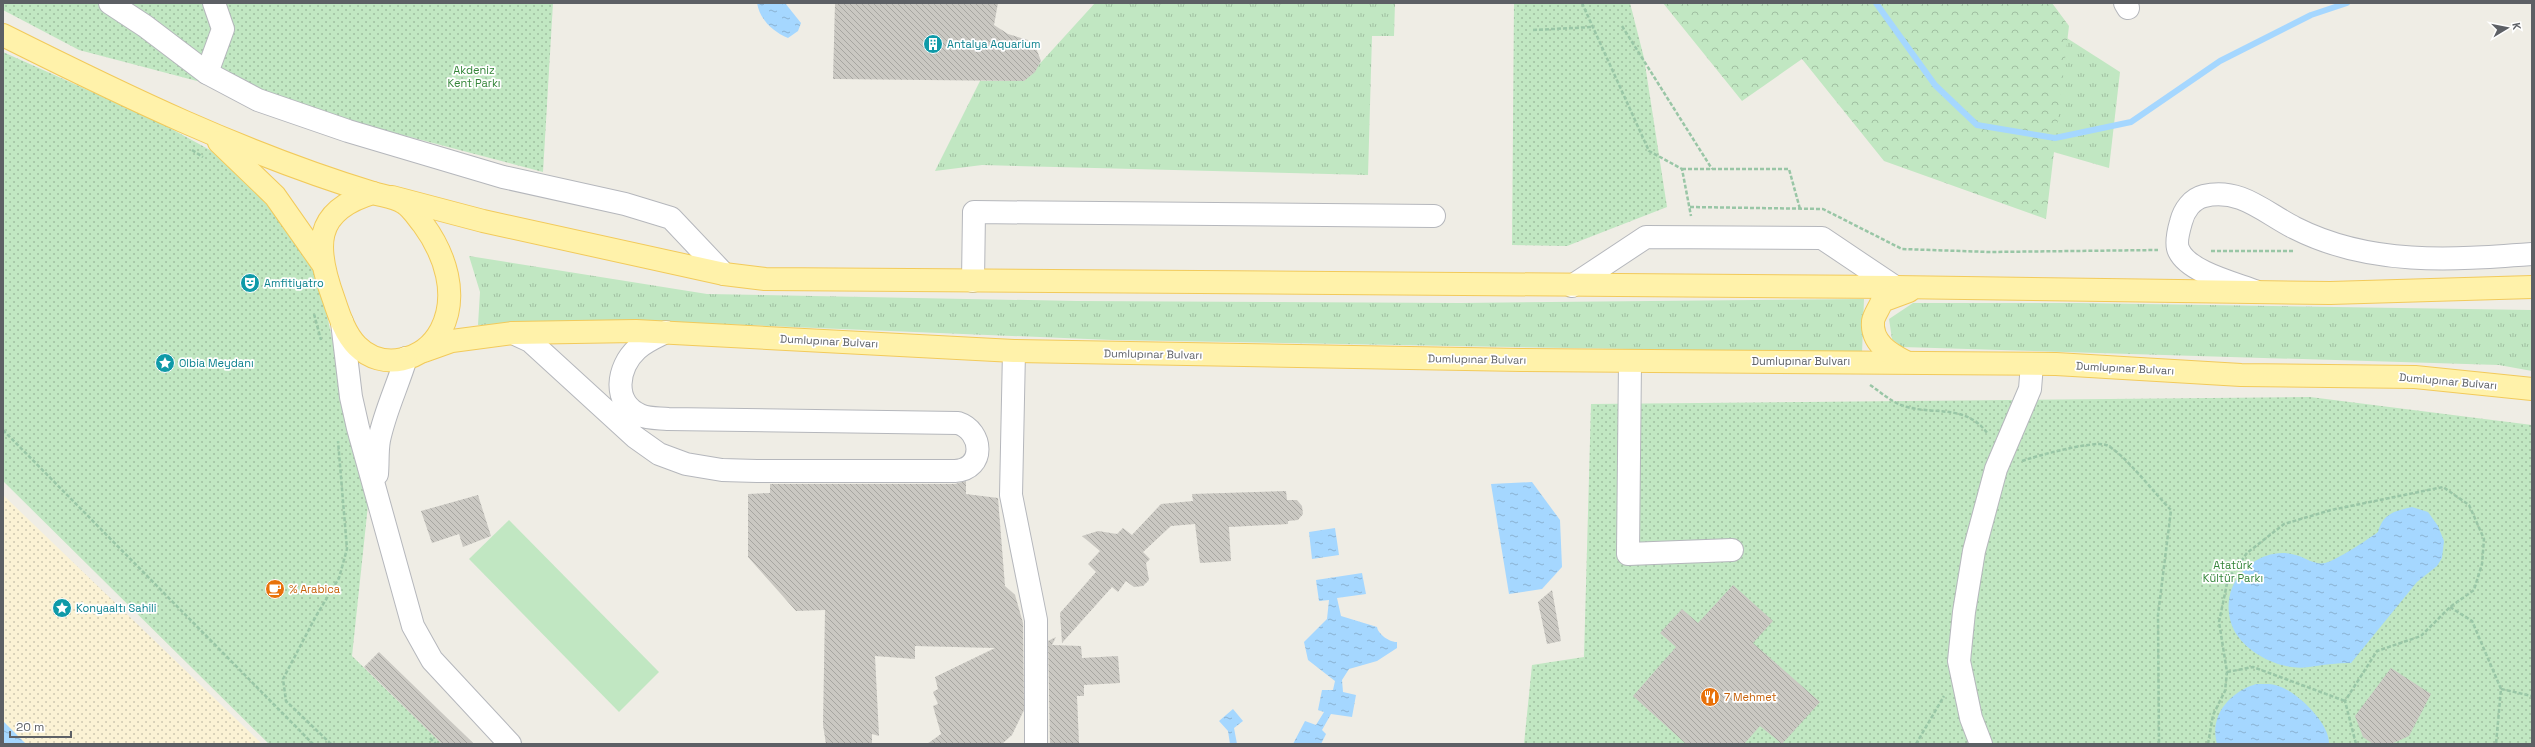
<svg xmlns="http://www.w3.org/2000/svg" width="2535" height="747" viewBox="0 0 2535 747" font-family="'Space Grotesk',sans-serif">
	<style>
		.grass { fill: url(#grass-tufts) }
		.forest { fill: url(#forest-crowns) }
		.sand { fill: url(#sand-dots) }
		.park { fill: url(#park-dots) }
		.pitch { fill: #c1e7c2 }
		.water { fill: url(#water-ripples) }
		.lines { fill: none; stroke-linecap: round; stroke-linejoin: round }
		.stream { stroke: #a5d7ff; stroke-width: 6 }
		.building { fill: url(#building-back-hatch) }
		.minor-casing { stroke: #b5b7bc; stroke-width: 24 }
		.major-casing { stroke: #f2ca5b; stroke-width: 24 }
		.path { stroke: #99c6a6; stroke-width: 2.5; stroke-dasharray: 4 2; stroke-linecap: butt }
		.minor { stroke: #fff; stroke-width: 22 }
		.major { stroke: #fff2aa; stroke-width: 22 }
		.labels { text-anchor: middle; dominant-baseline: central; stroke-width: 3.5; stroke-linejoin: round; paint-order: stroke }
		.culture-label { font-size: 11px; fill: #0d838f; stroke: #fff; text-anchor: start }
		.park-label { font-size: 11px; fill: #348539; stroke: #fff }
		.street-label { font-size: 11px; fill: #5d6065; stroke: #fff }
		.food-label { font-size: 11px; fill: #c56008; stroke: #fff; text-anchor: start }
	</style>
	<defs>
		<pattern id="grass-tufts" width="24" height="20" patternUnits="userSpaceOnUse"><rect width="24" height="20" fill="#c1e7c2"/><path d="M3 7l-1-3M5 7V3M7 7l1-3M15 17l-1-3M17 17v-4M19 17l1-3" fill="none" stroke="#a0bfa1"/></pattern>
		<pattern id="forest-crowns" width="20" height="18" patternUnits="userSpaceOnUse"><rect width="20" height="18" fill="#c1e7c2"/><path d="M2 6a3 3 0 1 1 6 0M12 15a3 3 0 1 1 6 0" fill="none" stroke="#a0bfa1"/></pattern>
		<pattern id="sand-dots" width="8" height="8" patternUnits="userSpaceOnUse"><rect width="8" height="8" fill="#fbf2d4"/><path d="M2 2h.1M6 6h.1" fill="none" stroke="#cec7b0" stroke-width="1.8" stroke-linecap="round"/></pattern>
		<pattern id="park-dots" width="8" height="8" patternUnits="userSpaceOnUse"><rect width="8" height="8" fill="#c1e7c2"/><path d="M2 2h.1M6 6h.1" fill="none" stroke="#a0bfa1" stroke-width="1.8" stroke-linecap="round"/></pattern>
		<pattern id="water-ripples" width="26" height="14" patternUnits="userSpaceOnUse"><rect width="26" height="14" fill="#a5d7ff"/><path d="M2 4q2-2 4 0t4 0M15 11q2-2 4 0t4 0" fill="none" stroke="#8ab2d2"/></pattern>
		<pattern id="building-back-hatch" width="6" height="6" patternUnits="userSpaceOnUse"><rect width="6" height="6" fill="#cac8c2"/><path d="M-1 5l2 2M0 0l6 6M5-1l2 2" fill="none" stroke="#a7a6a1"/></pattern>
	</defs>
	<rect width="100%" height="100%" fill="#efede5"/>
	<g class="grass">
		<polygon points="1095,3 1395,3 1394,36 1372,36 1368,175 982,165 935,171 980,81 1024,81"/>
		<polygon points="2012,3 2120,72 2109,168 1930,116"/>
		<polygon points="469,256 707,294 1077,301 1460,303 1864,299 1862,353 1112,340 648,321 478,325 480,292"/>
		<polygon points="1913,303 2079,303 2532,310 2532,371 2499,365 1902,347 1892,339 1889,319"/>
	</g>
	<polygon class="forest" points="1663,3 2052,3 2069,26 2046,219 1884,161 1802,59 1742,101"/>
	<polygon class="sand" points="3,495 262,744 26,744 3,721"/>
	<g class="park">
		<polygon points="3,3 553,3 543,172 79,50 3,10"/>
		<polygon points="1514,3 1630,3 1644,58 1667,207 1567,246 1512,245"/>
		<polygon points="3,52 157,121 210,150 251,186 295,238 313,271 327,315 368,505 352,656 442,744 269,744 3,481"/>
		<polygon points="2310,397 2532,425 2532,744 1524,744 1532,665 1584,657 1591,404"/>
	</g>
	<polygon class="pitch" points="509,520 659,672 619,712 469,559"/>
	<g class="water">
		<path d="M 757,3 L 785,3 L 801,23 L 798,31 L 788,38 C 773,32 760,20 757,3 Z"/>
		<polygon points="1532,482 1560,520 1562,567 1542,589 1509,594 1491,484"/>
		<path d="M 2412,507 L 2428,512 L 2438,526 L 2444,541 L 2442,558 L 2437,566 L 2417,582 L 2351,663 C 2336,663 2324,665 2309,667 C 2284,671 2251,656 2237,635 C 2228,622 2226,603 2232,588 C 2243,563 2271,546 2299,556 C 2307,559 2316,565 2325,563 C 2337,560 2367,540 2378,532 C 2383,514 2394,511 2412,507 Z"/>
		<polygon points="1335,528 1339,555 1312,559 1309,532"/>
		<path d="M 1362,573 L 1366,594 L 1337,598 L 1341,616 L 1377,627 C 1378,634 1389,642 1397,642 L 1397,648 L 1377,661 L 1349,669 L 1342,680 L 1343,692 L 1356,695 L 1352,717 L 1331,714 L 1322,730 L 1326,734 L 1321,744 L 1293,744 L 1305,721 L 1316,725 L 1324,712 L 1318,710 L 1322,690 L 1333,690 L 1335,681 L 1308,660 L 1304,642 L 1327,619 L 1329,600 L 1319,601 L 1316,580 Z"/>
		<path d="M 2256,684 C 2265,684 2273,683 2281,687 C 2299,694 2330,724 2329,744 L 2217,744 C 2209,715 2230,692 2256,684 Z"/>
		<polygon points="1233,709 1243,721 1234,728 1237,744 1230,744 1228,731 1219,721"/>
		<polygon points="3,721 26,744 3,744"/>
	</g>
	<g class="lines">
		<polyline class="stream" points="1876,3 1935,85 1977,125 2055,138 2131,122 2220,61 2311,15 2347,3"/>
	</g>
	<g class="building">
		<polygon points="835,3 998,3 994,25 1008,34 1028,40 1036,48 1041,61 1035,72 1024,81 833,79"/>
		<polygon points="966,481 966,494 998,498 1005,586 1015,595 1023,623 1024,710 1012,735 1002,744 927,744 941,734 933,706 938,704 933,692 938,689 935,677 995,648 915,646 915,659 875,656 879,736 872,734 872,744 826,744 823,725 825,610 796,611 748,557 748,494 770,493 770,484 955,484"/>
		<polygon points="1286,491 1287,500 1297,500 1302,506 1303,514 1298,520 1288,521 1288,524 1229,527 1231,561 1200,563 1195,524 1171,526 1143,552 1150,559 1146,563 1149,580 1143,586 1134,587 1126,581 1118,592 1112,587 1062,643 1060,613 1096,572 1088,564 1100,551 1082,536 1098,531 1117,534 1123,528 1132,535 1161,504 1193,501 1192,494"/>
		<polygon points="478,495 491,536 463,547 459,534 432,543 421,511"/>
		<polygon points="1733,585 1773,621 1753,643 1820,702 1782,744 1760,726 1744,744 1686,744 1633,696 1676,647 1660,633 1682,609 1698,623"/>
		<polygon points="1552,590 1561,641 1547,644 1538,602"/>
		<polygon points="1056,637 1052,645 1081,646 1082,658 1118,656 1120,683 1084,685 1084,696 1077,696 1079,744 1050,744 1048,641"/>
		<polygon points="379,652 474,744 442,744 364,667"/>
		<polygon points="2391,668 2431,694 2409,736 2391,744 2373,744 2363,737 2355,716"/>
	</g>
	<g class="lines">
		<defs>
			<g id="minor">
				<polyline points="110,3 145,26 207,73 258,100 348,131 503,177 625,204 671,218 724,274"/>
				<polyline points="2125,3 2128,8"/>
				<polyline points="207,73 223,29 214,3"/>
				<polyline points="973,281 974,212 1434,216"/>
				<polyline points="1572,286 1646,237 1822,238 1895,287"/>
				<path d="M 2255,291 C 2234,283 2189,272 2179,251 C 2175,244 2179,229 2181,222 C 2184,210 2192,199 2204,196 C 2240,187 2265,213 2295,228 C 2370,266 2451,260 2532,254"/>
				<polyline points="342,322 351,397 358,428 413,626 432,660 510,744"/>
				<path d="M 513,333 L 530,341 L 635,437 L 659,454 L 686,464 L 722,470 L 757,471 L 955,471 C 986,469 983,431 958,423 L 668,419 C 659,418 649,419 640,415 C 612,403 617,367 637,349 C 646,341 656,337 666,332"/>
				<polyline points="1014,351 1011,495 1036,620 1036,744"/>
				<polyline points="1630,361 1628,554 1732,550"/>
				<path d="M 377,474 C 378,463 377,451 379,440 C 385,411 398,385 406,358"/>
				<polyline points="1981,744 1971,718 1959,661 1964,612 1974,551 1996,469 2030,389 2032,364"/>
			</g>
			<g id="major">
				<path d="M 3,35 C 125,96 242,153 373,193"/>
				<polyline points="219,142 275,196 322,263"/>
				<path d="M 373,193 C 383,196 395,197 404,203 C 412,208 417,217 423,224 C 445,254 459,295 441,330 C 424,362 382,371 357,346 C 345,334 339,315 334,300 C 315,248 312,211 373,193 Z"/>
				<polyline points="392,197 483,221 724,274 765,279 1895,287 2330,293 2532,287"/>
				<polyline points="424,351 452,341 513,333 636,331 1014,351 1521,360 2056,364 2241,375 2415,377 2532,389"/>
				<path d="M 1906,362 C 1890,354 1871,343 1873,321 C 1874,315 1880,307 1882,301 L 1909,291"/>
			</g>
		</defs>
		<use href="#minor" class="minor-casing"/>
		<use href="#major" class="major-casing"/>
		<g class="path">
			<polyline points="1582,3 1649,151 1682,169 1691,216"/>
			<polyline points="1622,26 1712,169"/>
			<polyline points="1533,30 1593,27"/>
			<polyline points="192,150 203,157"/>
			<polyline points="1682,169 1789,169 1800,209"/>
			<polyline points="1690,207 1823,209 1902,249 1990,252 2158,250"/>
			<polyline points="2211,251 2293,251"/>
			<polyline points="314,314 321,340"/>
			<path d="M 1870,385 C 1882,393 1892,403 1907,407 C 1937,415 1966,404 1988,434"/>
			<polyline points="3,430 313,744"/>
			<path d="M 2022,461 C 2036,456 2094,440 2106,445 C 2122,451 2156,495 2171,510 L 2158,615 L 2159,744"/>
			<polyline points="2450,607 2472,621 2501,689 2496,744"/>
			<polyline points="2227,672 2253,667 2345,701"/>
			<polyline points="2501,689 2532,696"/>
			<polyline points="430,738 436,744"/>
			<polyline points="331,744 286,701 283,679 316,616 339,578 347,549 338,441"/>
			<polyline points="1916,744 1944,696"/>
			<polyline points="2208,744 2213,715 2225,691 2227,672 2219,622 2228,579 2247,553 2284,524 2331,510 2443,487 2469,505 2484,539 2482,564 2474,590 2450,607 2421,636 2377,651 2345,701 2356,744"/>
		</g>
		<use href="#minor" class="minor"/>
		<use href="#major" class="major"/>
	</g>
	<defs>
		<symbol id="building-disc" viewBox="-11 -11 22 22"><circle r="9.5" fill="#0f9aa8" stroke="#fff"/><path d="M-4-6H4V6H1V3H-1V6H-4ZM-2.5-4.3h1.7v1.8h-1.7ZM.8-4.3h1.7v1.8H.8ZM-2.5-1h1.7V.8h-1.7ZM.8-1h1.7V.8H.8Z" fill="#fff"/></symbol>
		<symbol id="theatre-disc" viewBox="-11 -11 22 22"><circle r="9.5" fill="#0f9aa8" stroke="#fff"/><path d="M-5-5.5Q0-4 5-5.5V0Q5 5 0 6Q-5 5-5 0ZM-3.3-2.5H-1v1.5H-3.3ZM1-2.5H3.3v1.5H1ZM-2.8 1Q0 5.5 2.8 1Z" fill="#fff"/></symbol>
		<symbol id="sight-disc" viewBox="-11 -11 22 22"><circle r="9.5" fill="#0f9aa8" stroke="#fff"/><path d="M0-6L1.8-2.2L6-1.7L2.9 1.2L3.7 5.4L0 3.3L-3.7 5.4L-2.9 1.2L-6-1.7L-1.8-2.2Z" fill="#fff"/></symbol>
		<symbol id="cafe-disc" viewBox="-11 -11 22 22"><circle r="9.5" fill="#e8710a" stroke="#fff"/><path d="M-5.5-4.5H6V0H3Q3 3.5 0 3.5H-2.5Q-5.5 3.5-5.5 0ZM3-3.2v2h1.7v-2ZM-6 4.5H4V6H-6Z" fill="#fff"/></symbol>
		<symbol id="restaurant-disc" viewBox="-11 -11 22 22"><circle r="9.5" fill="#e8710a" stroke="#fff"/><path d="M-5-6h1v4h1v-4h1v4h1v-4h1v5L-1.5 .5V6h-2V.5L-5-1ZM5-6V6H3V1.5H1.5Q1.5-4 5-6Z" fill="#fff"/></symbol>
	</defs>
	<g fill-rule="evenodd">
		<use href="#building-disc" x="922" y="33" width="22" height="22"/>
		<use href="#theatre-disc" x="239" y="272" width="22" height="22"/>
		<use href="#sight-disc" x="154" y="352" width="22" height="22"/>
		<use href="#cafe-disc" x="264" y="578" width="22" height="22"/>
		<use href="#sight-disc" x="51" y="597" width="22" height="22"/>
		<use href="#restaurant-disc" x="1699" y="686" width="22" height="22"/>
	</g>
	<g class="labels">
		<g class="culture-label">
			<text x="947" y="44">Antalya Aquarium</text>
			<text x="264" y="283">Amfitiyatro</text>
			<text x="179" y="363">Olbia Meydanı</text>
			<text x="76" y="608">Konyaaltı Sahili</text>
		</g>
		<g class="park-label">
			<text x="474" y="70">Akdeniz<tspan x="474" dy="13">Kent Parkı</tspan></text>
			<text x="2233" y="565">Atatürk<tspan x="2233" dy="13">Kültür Parkı</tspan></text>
		</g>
		<g class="street-label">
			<text transform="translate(829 341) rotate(3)">Dumlupınar Bulvarı</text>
			<text transform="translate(1153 354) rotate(1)">Dumlupınar Bulvarı</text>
			<text transform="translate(1477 359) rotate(1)">Dumlupınar Bulvarı</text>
			<text x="1801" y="361">Dumlupınar Bulvarı</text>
			<text transform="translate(2125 368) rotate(3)">Dumlupınar Bulvarı</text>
			<text transform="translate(2448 381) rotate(5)">Dumlupınar Bulvarı</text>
		</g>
		<g class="food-label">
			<text x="289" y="589">% Arabica</text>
			<text x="1724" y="697">7 Mehmet</text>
		</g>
	</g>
	<rect width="2535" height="747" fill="none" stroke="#5d6065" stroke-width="8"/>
	<g transform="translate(2507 28) rotate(80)" stroke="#ffffff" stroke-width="3" paint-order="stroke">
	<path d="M0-3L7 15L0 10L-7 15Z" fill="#5d6065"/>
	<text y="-6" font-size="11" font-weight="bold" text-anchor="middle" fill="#5d6065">K</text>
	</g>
	<path d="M10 731v6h61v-6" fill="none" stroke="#5d6065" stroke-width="2"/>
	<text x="16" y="731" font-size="12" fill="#5d6065" stroke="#ffffff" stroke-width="3" paint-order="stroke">20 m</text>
</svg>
